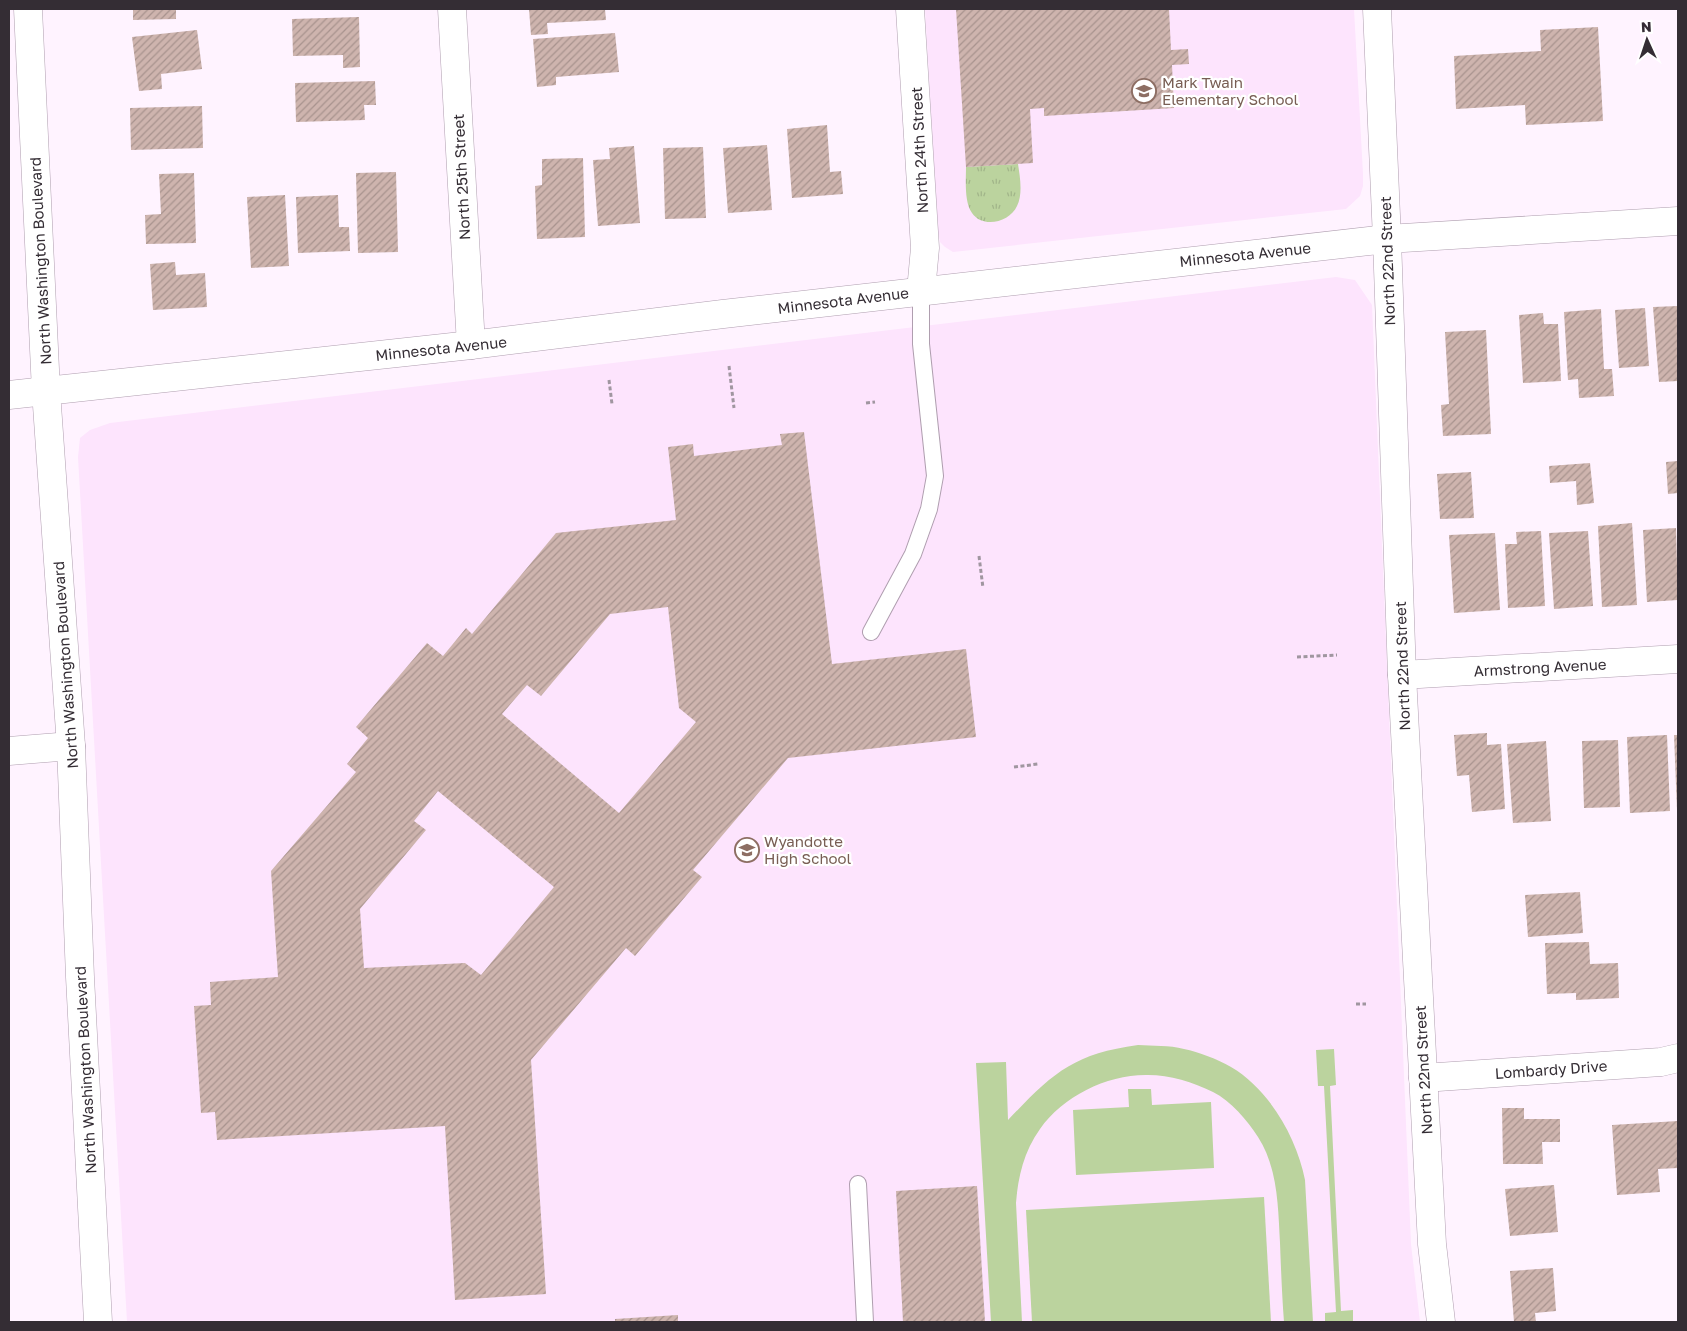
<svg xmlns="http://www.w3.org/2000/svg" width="1687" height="1331" viewBox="0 0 1687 1331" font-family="'Golos Text',sans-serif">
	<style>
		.built { fill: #fde4fd }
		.grass { fill: #bbd39e }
		.park { fill: url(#park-tufts) }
		.building { fill: url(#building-hatch); fill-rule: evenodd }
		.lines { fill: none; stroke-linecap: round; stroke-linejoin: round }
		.lane-casing { stroke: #af9eaf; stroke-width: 18 }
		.street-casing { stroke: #af9eaf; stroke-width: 29 }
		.secondary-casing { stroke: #af9eaf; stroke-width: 29 }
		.path { stroke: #a096a0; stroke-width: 3; stroke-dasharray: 4 2.5; stroke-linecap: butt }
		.lane { stroke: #fff; stroke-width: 16 }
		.street { stroke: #fff; stroke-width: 28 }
		.secondary { stroke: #fff; stroke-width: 28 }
		.labels { text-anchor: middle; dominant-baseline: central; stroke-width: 4.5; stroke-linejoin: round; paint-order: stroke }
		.education-label { font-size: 15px; fill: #785e54; stroke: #fff; text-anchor: start }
		.street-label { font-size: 15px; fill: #342d34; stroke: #fff }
	</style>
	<defs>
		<pattern id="park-tufts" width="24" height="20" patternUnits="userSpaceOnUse" patternTransform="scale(1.25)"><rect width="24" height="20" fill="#bbd39e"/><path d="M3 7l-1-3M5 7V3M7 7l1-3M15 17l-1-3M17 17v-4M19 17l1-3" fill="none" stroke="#a1b589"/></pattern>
		<pattern id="building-hatch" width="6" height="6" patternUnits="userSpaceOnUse" patternTransform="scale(1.25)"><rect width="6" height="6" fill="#ceb4ae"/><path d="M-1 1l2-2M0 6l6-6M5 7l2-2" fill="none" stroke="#a8938e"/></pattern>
	</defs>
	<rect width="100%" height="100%" fill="#fff3ff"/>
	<g class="built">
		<polygon points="925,9 1354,9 1363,174 1363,186 1360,196 1346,209 953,252 945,247 940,242 938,232"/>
		<polygon points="1336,277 1355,280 1372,305 1411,1244 1420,1322 127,1322 78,457 80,438 90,430 110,423"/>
	</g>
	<g class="grass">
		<path d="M 1138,1045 C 1153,1046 1169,1045 1184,1049 C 1199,1052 1217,1059 1231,1067 C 1269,1089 1297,1138 1305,1180 L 1313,1322 L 1284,1322 C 1282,1296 1281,1269 1280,1243 C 1278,1207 1278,1168 1258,1137 C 1247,1120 1231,1101 1213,1092 C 1193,1082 1170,1075 1148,1075 C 1108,1074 1063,1096 1040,1129 C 1024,1151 1018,1177 1016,1203 L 1022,1322 L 991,1322 L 976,1063 L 1006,1062 L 1008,1120 C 1052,1074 1072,1054 1138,1045 Z"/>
		<polygon points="1334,1049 1336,1085 1330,1086 1341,1311 1353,1310 1353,1322 1325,1322 1325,1313 1336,1312 1324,1086 1318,1086 1316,1050"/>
		<polygon points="1128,1089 1151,1089 1152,1105 1211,1102 1214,1168 1076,1175 1073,1110 1129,1107"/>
		<polygon points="1264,1197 1271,1322 1032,1322 1026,1210"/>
	</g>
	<path class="park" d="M 1018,164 C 1020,177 1023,194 1017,206 C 1010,222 983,229 972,213 C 964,202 966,180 966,167 Z"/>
	<g class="building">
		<polygon points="133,9 176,9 176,19 133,20"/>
		<polygon points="529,9 605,9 606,20 547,23 548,34 531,35"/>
		<polygon points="956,9 1169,9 1171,50 1188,49 1189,64 1172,65 1174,108 1044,116 1044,108 1030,109 1033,163 966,167"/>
		<polygon points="359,17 360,67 343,68 343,55 293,56 292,19"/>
		<polygon points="1598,27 1603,121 1526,125 1525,105 1456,109 1454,56 1541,51 1540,30"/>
		<polygon points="197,30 202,69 161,74 162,89 139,91 132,37"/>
		<polygon points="615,33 619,72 556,77 556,85 537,87 533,39"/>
		<polygon points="375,81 376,105 364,105 365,120 296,122 295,83"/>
		<polygon points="202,106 203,148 131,150 130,108"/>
		<polygon points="827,125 830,172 841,171 843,194 792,198 787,129"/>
		<polygon points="767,145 772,210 728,213 723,148"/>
		<polygon points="634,146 640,223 598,226 593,160 610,159 609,148"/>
		<polygon points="703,147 706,218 665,219 663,148"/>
		<polygon points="583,158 585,237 537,239 535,186 542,185 542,159"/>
		<polygon points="396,172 398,252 358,253 356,173"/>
		<polygon points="194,173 196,243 146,244 145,215 161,214 159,174"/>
		<polygon points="285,195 289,266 251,268 247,197"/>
		<polygon points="338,195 339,227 349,227 350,251 298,253 296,197"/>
		<polygon points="175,262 176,275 205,273 207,307 153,310 150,264"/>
		<polygon points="1678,306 1678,381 1659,382 1653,307"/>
		<polygon points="1645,308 1649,366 1619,368 1615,310"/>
		<polygon points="1601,309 1604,369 1612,369 1614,396 1579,398 1578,379 1568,380 1564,312"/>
		<polygon points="1543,313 1544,324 1558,324 1561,381 1523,383 1519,315"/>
		<polygon points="1486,330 1491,434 1443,436 1441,405 1449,404 1445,332"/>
		<path d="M 804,432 L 832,664 L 966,649 L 976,737 L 788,758 L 693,870 L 702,877 L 635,956 L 626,948 L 531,1060 L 546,1294 L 455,1300 L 445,1126 L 217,1140 L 215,1112 L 201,1113 L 194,1006 L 211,1005 L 210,982 L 278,977 L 271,871 L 356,772 L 347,764 L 368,738 L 356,727 L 427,643 L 443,656 L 466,628 L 472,634 L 556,533 L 676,520 L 668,447 L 693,444 L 694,456 L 782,445 L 780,434 ZM 668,607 L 679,708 L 696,722 L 619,813 L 502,714 L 527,685 L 541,696 L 610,614 ZM 438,791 L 554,887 L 481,975 L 465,963 L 364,968 L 360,909 L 426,830 L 414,821 Z"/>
		<polygon points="1678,461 1678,493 1668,494 1666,462"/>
		<polygon points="1590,463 1594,503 1577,505 1576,481 1550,483 1549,466"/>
		<polygon points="1471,472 1474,518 1440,519 1437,474"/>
		<polygon points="1632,523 1637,605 1602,607 1598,526"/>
		<polygon points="1676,528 1678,600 1647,602 1643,530"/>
		<polygon points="1541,531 1545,606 1508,608 1505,544 1517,544 1516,532"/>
		<polygon points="1588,531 1593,606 1554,609 1549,533"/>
		<polygon points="1495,533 1500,610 1454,613 1449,535"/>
		<polygon points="1487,733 1487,745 1501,744 1505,809 1472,812 1469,775 1457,776 1454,735"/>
		<polygon points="1667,735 1670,811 1630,813 1627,737"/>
		<polygon points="1674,735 1678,735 1678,810 1677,810"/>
		<polygon points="1618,740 1620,807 1584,808 1582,741"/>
		<polygon points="1546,741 1551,821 1513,823 1507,744"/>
		<polygon points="1580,892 1583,933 1528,937 1525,895"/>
		<polygon points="1589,942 1590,964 1618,963 1619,998 1576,1000 1576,993 1547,994 1545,943"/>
		<polygon points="1502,1108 1524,1108 1524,1119 1560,1119 1560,1142 1542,1142 1543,1164 1503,1164"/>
		<polygon points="1678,1121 1678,1168 1658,1169 1660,1192 1617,1195 1612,1125"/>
		<polygon points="1554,1185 1558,1232 1510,1236 1505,1189"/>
		<polygon points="977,1186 985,1322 903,1322 896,1191"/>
		<polygon points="1553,1268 1556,1311 1535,1313 1536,1322 1514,1322 1510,1271"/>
		<polygon points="678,1315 678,1322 615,1322 615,1319"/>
	</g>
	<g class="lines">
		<defs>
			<g id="lane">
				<polyline points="871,632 913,554 929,509 935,476 921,344 921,291"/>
				<polyline points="858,1184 865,1322"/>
			</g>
			<g id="street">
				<polyline points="452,9 471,345"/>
				<polyline points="910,9 925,248 921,291"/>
				<polyline points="1377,9 1387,239 1402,675 1432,1244 1441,1322"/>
				<polyline points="1402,675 1678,659"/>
				<polyline points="9,751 71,746"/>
				<polyline points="1423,1078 1661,1062 1678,1058"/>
			</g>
			<g id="secondary">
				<polyline points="28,9 46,391 71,746 80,977 98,1322"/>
				<polyline points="9,395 471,345 723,314 1387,239 1678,221"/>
			</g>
		</defs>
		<use href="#lane" class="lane-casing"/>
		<use href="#street" class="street-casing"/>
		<use href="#secondary" class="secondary-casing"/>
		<g class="path">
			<polyline points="729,366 734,408"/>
			<polyline points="609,380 612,404"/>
			<polyline points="866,403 875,402"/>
			<polyline points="979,556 983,588"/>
			<polyline points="1297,657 1337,655"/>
			<polyline points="1014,767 1038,764"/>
			<polyline points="1356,1004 1366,1004"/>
		</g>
		<use href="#lane" class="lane"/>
		<use href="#street" class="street"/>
		<use href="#secondary" class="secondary"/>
	</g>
	<defs>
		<symbol id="school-ring" viewBox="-11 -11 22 22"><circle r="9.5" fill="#fff" stroke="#8d6e63" stroke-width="1.5"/><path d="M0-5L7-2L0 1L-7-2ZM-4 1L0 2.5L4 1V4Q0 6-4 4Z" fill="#8d6e63"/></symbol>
	</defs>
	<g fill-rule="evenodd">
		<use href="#school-ring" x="1130" y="77" width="28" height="28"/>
		<use href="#school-ring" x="733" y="836" width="28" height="28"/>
	</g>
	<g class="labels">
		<g class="education-label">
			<text x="1162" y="82">Mark Twain<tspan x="1162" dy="17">Elementary School</tspan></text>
			<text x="764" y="841">Wyandotte<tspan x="764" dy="17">High School</tspan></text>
		</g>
		<g class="street-label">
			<text transform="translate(919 150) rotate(-93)">North 24th Street</text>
			<text transform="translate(461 177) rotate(-93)">North 25th Street</text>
			<text transform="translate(1245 254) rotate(-6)">Minnesota Avenue</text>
			<text transform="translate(40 261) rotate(-93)">North Washington Boulevard</text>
			<text transform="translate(1387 261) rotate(-92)">North 22nd Street</text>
			<text transform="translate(843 300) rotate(-7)">Minnesota Avenue</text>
			<text transform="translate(441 348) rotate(-6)">Minnesota Avenue</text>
			<text transform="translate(65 665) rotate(-94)">North Washington Boulevard</text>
			<text transform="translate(1402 666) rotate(-92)">North 22nd Street</text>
			<text transform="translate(1540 667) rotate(-3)">Armstrong Avenue</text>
			<text transform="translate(1551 1069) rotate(-4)">Lombardy Drive</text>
			<text transform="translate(85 1070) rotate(-93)">North Washington Boulevard</text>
			<text transform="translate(1423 1070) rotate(-93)">North 22nd Street</text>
		</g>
	</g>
	<rect width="1687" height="1331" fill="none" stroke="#342d34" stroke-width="20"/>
	<g transform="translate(1647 40) rotate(357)" stroke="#ffffff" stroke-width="4" paint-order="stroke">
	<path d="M0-4L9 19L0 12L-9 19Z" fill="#342d34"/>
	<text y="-8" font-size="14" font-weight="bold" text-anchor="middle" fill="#342d34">N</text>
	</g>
</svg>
